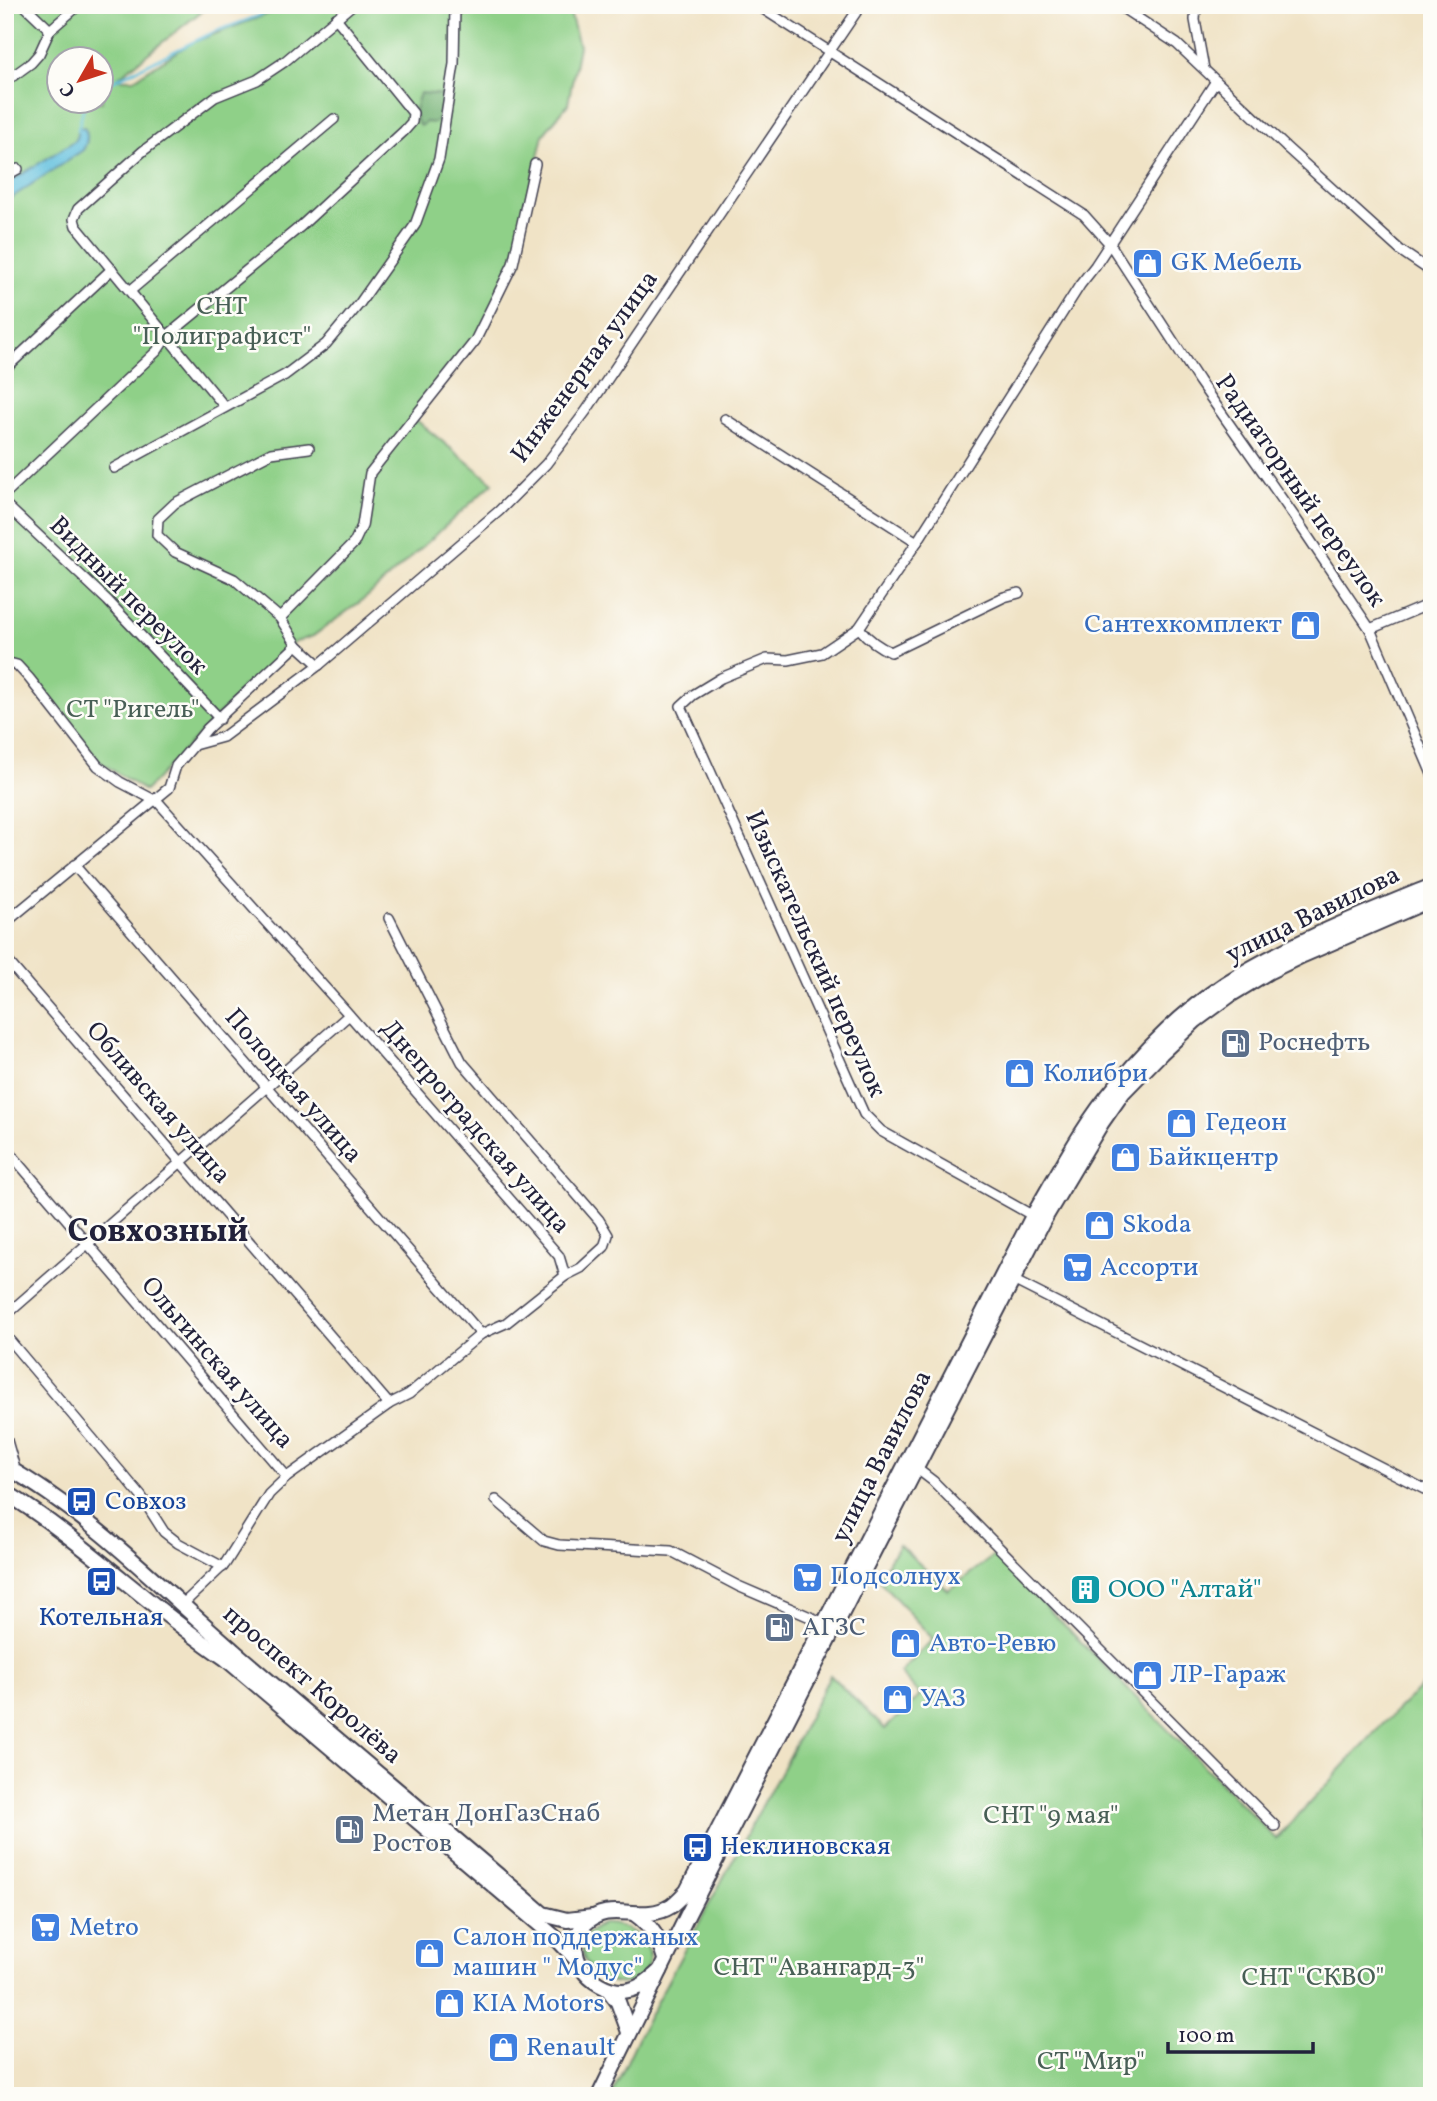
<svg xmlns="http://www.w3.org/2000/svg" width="1437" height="2101" viewBox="0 0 1437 2101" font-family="Vollkorn,serif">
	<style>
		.green { fill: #8fd088; stroke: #587962; stroke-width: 2; fill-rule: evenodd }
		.forest { fill: #73b274; stroke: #4a6a58; stroke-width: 2 }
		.water { fill: #60c0de; stroke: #41718c; stroke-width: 2 }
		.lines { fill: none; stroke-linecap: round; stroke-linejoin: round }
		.stream { stroke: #60c0de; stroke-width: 2.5 }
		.minor-casing { stroke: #413f50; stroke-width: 12 }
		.primary-casing { stroke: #413f50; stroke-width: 18 }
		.minor { stroke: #fff; stroke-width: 9 }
		.primary { stroke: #fff; stroke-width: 14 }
		.labels { text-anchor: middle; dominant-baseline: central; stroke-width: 5; stroke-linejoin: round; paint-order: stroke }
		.shop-label { font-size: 26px; fill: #366cbe; stroke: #fdfcf7; text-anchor: start }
		.park-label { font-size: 26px; fill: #485f56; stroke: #fdfcf7 }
		.street-label { font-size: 26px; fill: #22223b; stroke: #fdfcf7 }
		.service-label { font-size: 26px; fill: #4e5e75; stroke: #fdfcf7; text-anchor: start }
		.transit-label { font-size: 26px; fill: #164399; stroke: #fdfcf7; text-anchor: start }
		.culture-label { font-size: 26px; fill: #0d838f; stroke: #fdfcf7; text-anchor: start }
		.district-label { font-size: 33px; font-weight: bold; fill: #22223b; stroke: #fdfcf7 }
	</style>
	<rect width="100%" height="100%" fill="#fdfcf7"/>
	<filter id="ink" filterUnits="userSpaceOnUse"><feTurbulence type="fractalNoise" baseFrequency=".0143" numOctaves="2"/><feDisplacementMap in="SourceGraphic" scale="14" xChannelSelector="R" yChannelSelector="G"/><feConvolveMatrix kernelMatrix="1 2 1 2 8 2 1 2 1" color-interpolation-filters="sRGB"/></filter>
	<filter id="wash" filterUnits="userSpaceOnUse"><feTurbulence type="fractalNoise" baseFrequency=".00686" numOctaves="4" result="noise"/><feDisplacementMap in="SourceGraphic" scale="28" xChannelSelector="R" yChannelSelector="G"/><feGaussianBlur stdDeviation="1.57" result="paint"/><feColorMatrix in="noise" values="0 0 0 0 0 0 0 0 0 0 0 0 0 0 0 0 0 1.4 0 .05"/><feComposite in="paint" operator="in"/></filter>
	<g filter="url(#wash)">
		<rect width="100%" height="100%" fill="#f0e3c6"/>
		<g class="green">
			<path d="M 5,5 L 215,5 L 214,7 L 207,7 L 116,79 L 134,79 L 191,43 L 292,5 L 568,5 L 579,46 L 568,104 L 543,135 L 513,269 L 488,321 L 415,419 L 493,483 L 368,596 L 313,636 L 293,643 L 219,714 L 145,791 L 100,762 L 32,677 L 5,659 ZM 60,60 L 102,60 L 102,102 L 60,102 Z"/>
			<polygon points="899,1545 948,1590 995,1555 1276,1839 1379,1728 1432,1676 1432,2096 611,2096 644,2025 790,1754 830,1675 885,1729 920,1695 900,1673 933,1639 878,1579"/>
			<path d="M 602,1924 C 624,1922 661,1943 646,1969 C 622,2011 547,1951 602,1924 Z"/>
		</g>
		<path class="forest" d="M 420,93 L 445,95 L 443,112 L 435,123 L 426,122 L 420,126 C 411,115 416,105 420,93 Z"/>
		<path class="water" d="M 84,127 C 89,135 88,142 83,150 L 5,202 L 5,185 L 76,140 L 78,128 Z"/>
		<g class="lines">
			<g class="stream">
				<polyline points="102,86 216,31 261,15 276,5"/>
				<polyline points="78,130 85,102"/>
			</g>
		</g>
	</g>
	<g filter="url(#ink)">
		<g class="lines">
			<defs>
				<g id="minor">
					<polyline points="24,5 50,30"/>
					<polyline points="757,5 1084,215 1110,244 1199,381 1296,519 1370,629 1432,774"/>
					<polyline points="1118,5 1177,44 1286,147 1401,251 1432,272"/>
					<polyline points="1196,5 1195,20 1204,69"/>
					<polyline points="13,76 31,63 39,54 50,30 79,5"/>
					<polyline points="5,176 18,169"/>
					<polyline points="130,291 334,119"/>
					<polyline points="5,369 112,269"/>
					<polyline points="225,407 76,226 74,219 78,209 143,151 215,97 257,80 284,62 352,5"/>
					<polyline points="725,419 917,542"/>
					<polyline points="309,448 271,453 175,503 158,519 157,535 175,552 234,579 280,618 297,645 319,665"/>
					<polyline points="114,468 285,375 326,344 360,303 415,225 439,159 454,64 455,5"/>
					<polyline points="5,494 157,351 167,336 301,226 404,131 412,122 413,113 336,18"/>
					<polyline points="5,504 108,601 220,719"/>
					<polyline points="280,618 354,543 362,526 370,473 475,341 513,264 535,164"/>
					<path d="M 859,628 C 868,639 878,647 891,652 L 1004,597 L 1019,593"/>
					<polyline points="1370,629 1432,603"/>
					<polyline points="5,662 17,665 29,678 98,766 120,782 158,802 345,1010 559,1256 565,1276"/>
					<polyline points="194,745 207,729 297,645"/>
					<polyline points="74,865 481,1334"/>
					<polyline points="5,923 169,788 176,766 194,745 223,737 319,665 499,511 546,464 586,411 861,5"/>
					<polyline points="5,958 389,1404"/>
					<polyline points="5,1147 287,1477"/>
					<polyline points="1037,1218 881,1131 864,1114 681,706 693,695 721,678 767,659 788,660 822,653 859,628 917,542 1080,285 1095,266 1216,81"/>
					<polyline points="1013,1280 1432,1493"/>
					<polyline points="5,1316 349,1015"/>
					<polyline points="5,1335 141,1496 164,1532 178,1543 223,1567"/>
					<polyline points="5,1434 16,1472"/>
					<polyline points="916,1468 933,1481 1275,1826"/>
					<polyline points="496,1500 544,1541 559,1545 671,1551 738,1586 824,1623"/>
					<polyline points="183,1604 225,1564 269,1494 287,1477 389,1404 409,1394 481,1334 506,1323 565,1276 581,1268 604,1247 608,1235 599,1220 462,1062 389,918"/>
				</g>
				<g id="primary">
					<path d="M 5,1466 C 92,1515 161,1588 236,1653 C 338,1741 441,1826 543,1914 L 567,1920 L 593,1917"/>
					<path d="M 5,1492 C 84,1541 149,1607 225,1658 L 558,1940 L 577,1960"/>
					<path d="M 635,1914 C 652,1926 659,1939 665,1959"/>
					<path d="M 660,1971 C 649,1981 638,1990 623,1991 C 590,1991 559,1952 585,1924 C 610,1898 641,1925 671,1906 C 677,1902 682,1896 687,1891 L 1033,1216 C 1059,1172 1083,1125 1116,1086 C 1147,1048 1184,1011 1225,984 C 1290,943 1361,915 1432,886"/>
					<polyline points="608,1989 618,2002 629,2032"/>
					<polyline points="599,2096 688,1914 916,1468 1043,1221 1102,1122 1123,1092 1161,1053 1196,1020 1230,995 1268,972 1303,955 1432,899"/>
				</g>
			</defs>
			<use href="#minor" class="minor-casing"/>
			<use href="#primary" class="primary-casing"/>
			<use href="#minor" class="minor"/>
			<use href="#primary" class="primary"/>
		</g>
	</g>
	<defs>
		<symbol id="shop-square" viewBox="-11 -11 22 22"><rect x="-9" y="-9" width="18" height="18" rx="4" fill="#3f7fe0" stroke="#fdfcf7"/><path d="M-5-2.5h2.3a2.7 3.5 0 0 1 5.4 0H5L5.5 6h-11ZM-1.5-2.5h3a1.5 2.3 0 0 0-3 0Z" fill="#fff"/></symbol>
		<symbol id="fuel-square" viewBox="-11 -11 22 22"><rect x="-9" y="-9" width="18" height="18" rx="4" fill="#5c6f8a" stroke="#fdfcf7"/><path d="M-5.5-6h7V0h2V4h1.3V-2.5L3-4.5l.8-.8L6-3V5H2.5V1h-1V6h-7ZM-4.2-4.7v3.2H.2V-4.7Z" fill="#fff"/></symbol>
		<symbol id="supermarket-square" viewBox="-11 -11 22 22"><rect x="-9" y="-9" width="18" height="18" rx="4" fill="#3f7fe0" stroke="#fdfcf7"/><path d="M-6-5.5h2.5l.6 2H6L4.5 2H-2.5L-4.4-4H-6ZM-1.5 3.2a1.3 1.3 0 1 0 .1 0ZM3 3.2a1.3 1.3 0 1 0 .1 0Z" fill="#fff"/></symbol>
		<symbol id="bus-square" viewBox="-11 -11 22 22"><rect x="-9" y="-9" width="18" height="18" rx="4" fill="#1a4fb4" stroke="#fdfcf7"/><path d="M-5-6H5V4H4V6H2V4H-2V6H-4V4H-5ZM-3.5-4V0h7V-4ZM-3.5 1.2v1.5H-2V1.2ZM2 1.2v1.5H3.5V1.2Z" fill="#fff"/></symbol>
		<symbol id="building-square" viewBox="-11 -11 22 22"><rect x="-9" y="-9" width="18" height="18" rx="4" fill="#0f9aa8" stroke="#fdfcf7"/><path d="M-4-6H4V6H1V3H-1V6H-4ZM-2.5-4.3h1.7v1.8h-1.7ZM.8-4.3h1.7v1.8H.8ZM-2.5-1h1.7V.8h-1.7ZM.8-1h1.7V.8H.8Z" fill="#fff"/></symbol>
	</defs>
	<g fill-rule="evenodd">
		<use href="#shop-square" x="1130" y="246" width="35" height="35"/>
		<use href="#shop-square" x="1288" y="608" width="35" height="35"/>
		<use href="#fuel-square" x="1218" y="1026" width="35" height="35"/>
		<use href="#shop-square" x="1002" y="1056" width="35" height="35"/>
		<use href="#shop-square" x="1164" y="1106" width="35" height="35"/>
		<use href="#shop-square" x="1108" y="1140" width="35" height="35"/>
		<use href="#shop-square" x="1082" y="1208" width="35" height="35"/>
		<use href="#supermarket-square" x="1060" y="1250" width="35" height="35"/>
		<use href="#bus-square" x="64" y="1484" width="35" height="35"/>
		<use href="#supermarket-square" x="790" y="1560" width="35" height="35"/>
		<use href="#bus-square" x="84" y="1564" width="35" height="35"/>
		<use href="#building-square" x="1068" y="1572" width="35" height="35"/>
		<use href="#fuel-square" x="762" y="1610" width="35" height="35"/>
		<use href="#shop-square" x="888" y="1626" width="35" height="35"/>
		<use href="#shop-square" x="1130" y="1658" width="35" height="35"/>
		<use href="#shop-square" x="880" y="1682" width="35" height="35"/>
		<use href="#fuel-square" x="332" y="1812" width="35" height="35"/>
		<use href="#bus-square" x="680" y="1830" width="35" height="35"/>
		<use href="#supermarket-square" x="28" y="1910" width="35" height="35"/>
		<use href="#shop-square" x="412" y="1936" width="35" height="35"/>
		<use href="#shop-square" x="432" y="1986" width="35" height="35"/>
		<use href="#shop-square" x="486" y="2030" width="35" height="35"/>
	</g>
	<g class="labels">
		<g class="shop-label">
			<text x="1171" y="263">GK Мебель</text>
			<text x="1282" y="625" text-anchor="end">Сантехкомплект</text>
			<text x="1043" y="1074">Колибри</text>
			<text x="1205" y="1123">Гедеон</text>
			<text x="1148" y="1158">Байкцентр</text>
			<text x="1122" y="1225">Skoda</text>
			<text x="1100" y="1268">Ассорти</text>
			<text x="830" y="1577">Подсолнух</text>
			<text x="929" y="1644">Авто-Ревю</text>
			<text x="1170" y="1675">ЛР-Гараж</text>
			<text x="920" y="1699">УАЗ</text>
			<text x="69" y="1928">Metro</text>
			<text x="453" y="1938">Салон поддержаных<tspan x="453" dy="30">машин " Модус"</tspan></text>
			<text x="472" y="2004">KIA Motors</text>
			<text x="526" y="2048">Renault</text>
		</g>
		<g class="park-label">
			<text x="222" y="307">СНТ<tspan x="222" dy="30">"Полиграфист"</tspan></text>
			<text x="133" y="710">СТ "Ригель"</text>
			<text x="1051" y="1816">СНТ "9 мая"</text>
			<text x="819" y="1968">СНТ "Авангард-3"</text>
			<text x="1313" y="1978">СНТ "СКВО"</text>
			<text x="1091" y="2062">СТ "Мир"</text>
		</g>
		<g class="street-label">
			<text transform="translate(585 367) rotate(-54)">Инженерная улица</text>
			<text transform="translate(1300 491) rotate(55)">Радиаторный переулок</text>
			<text transform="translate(128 596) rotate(45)">Видный переулок</text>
			<text transform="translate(1313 915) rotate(-26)">улица Вавилова</text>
			<text transform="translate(815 954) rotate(66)">Изыскательский переулок</text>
			<text transform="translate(293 1086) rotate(49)">Полоцкая улица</text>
			<text transform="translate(158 1103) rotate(49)">Обливская улица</text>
			<text transform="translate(475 1127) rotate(49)">Днепроградская улица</text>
			<text transform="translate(217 1363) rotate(49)">Ольгинская улица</text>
			<text transform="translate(882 1457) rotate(-63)">улица Вавилова</text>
			<text transform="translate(312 1685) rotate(41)">проспект Королёва</text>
		</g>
		<g class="service-label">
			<text x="1258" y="1043">Роснефть</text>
			<text x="802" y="1628">АГЗС</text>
			<text x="372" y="1814">Метан ДонГазСнаб<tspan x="372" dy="30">Ростов</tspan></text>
		</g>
		<g class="transit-label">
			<text x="105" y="1502">Совхоз</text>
			<text x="101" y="1618" text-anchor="middle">Котельная</text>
			<text x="720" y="1847">Неклиновская</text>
		</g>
		<g class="culture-label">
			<text x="1108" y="1590">ООО "Алтай"</text>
		</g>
		<g class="district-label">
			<text x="158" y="1233">Совхозный</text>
		</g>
	</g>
	<rect width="1437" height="2101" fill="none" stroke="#fdfcf7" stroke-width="28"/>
	<g transform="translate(80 80) rotate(231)"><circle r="33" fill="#fdfcf7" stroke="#a5a5ac" stroke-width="2"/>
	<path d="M0-5L12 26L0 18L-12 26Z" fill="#c8321e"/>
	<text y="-10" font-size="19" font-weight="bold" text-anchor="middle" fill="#22223b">С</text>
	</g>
	<path d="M1168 2042v10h145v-10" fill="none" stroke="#22223b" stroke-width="3.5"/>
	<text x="1178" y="2042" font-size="21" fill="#22223b" stroke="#fdfcf7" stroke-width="5" paint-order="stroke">100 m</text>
</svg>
